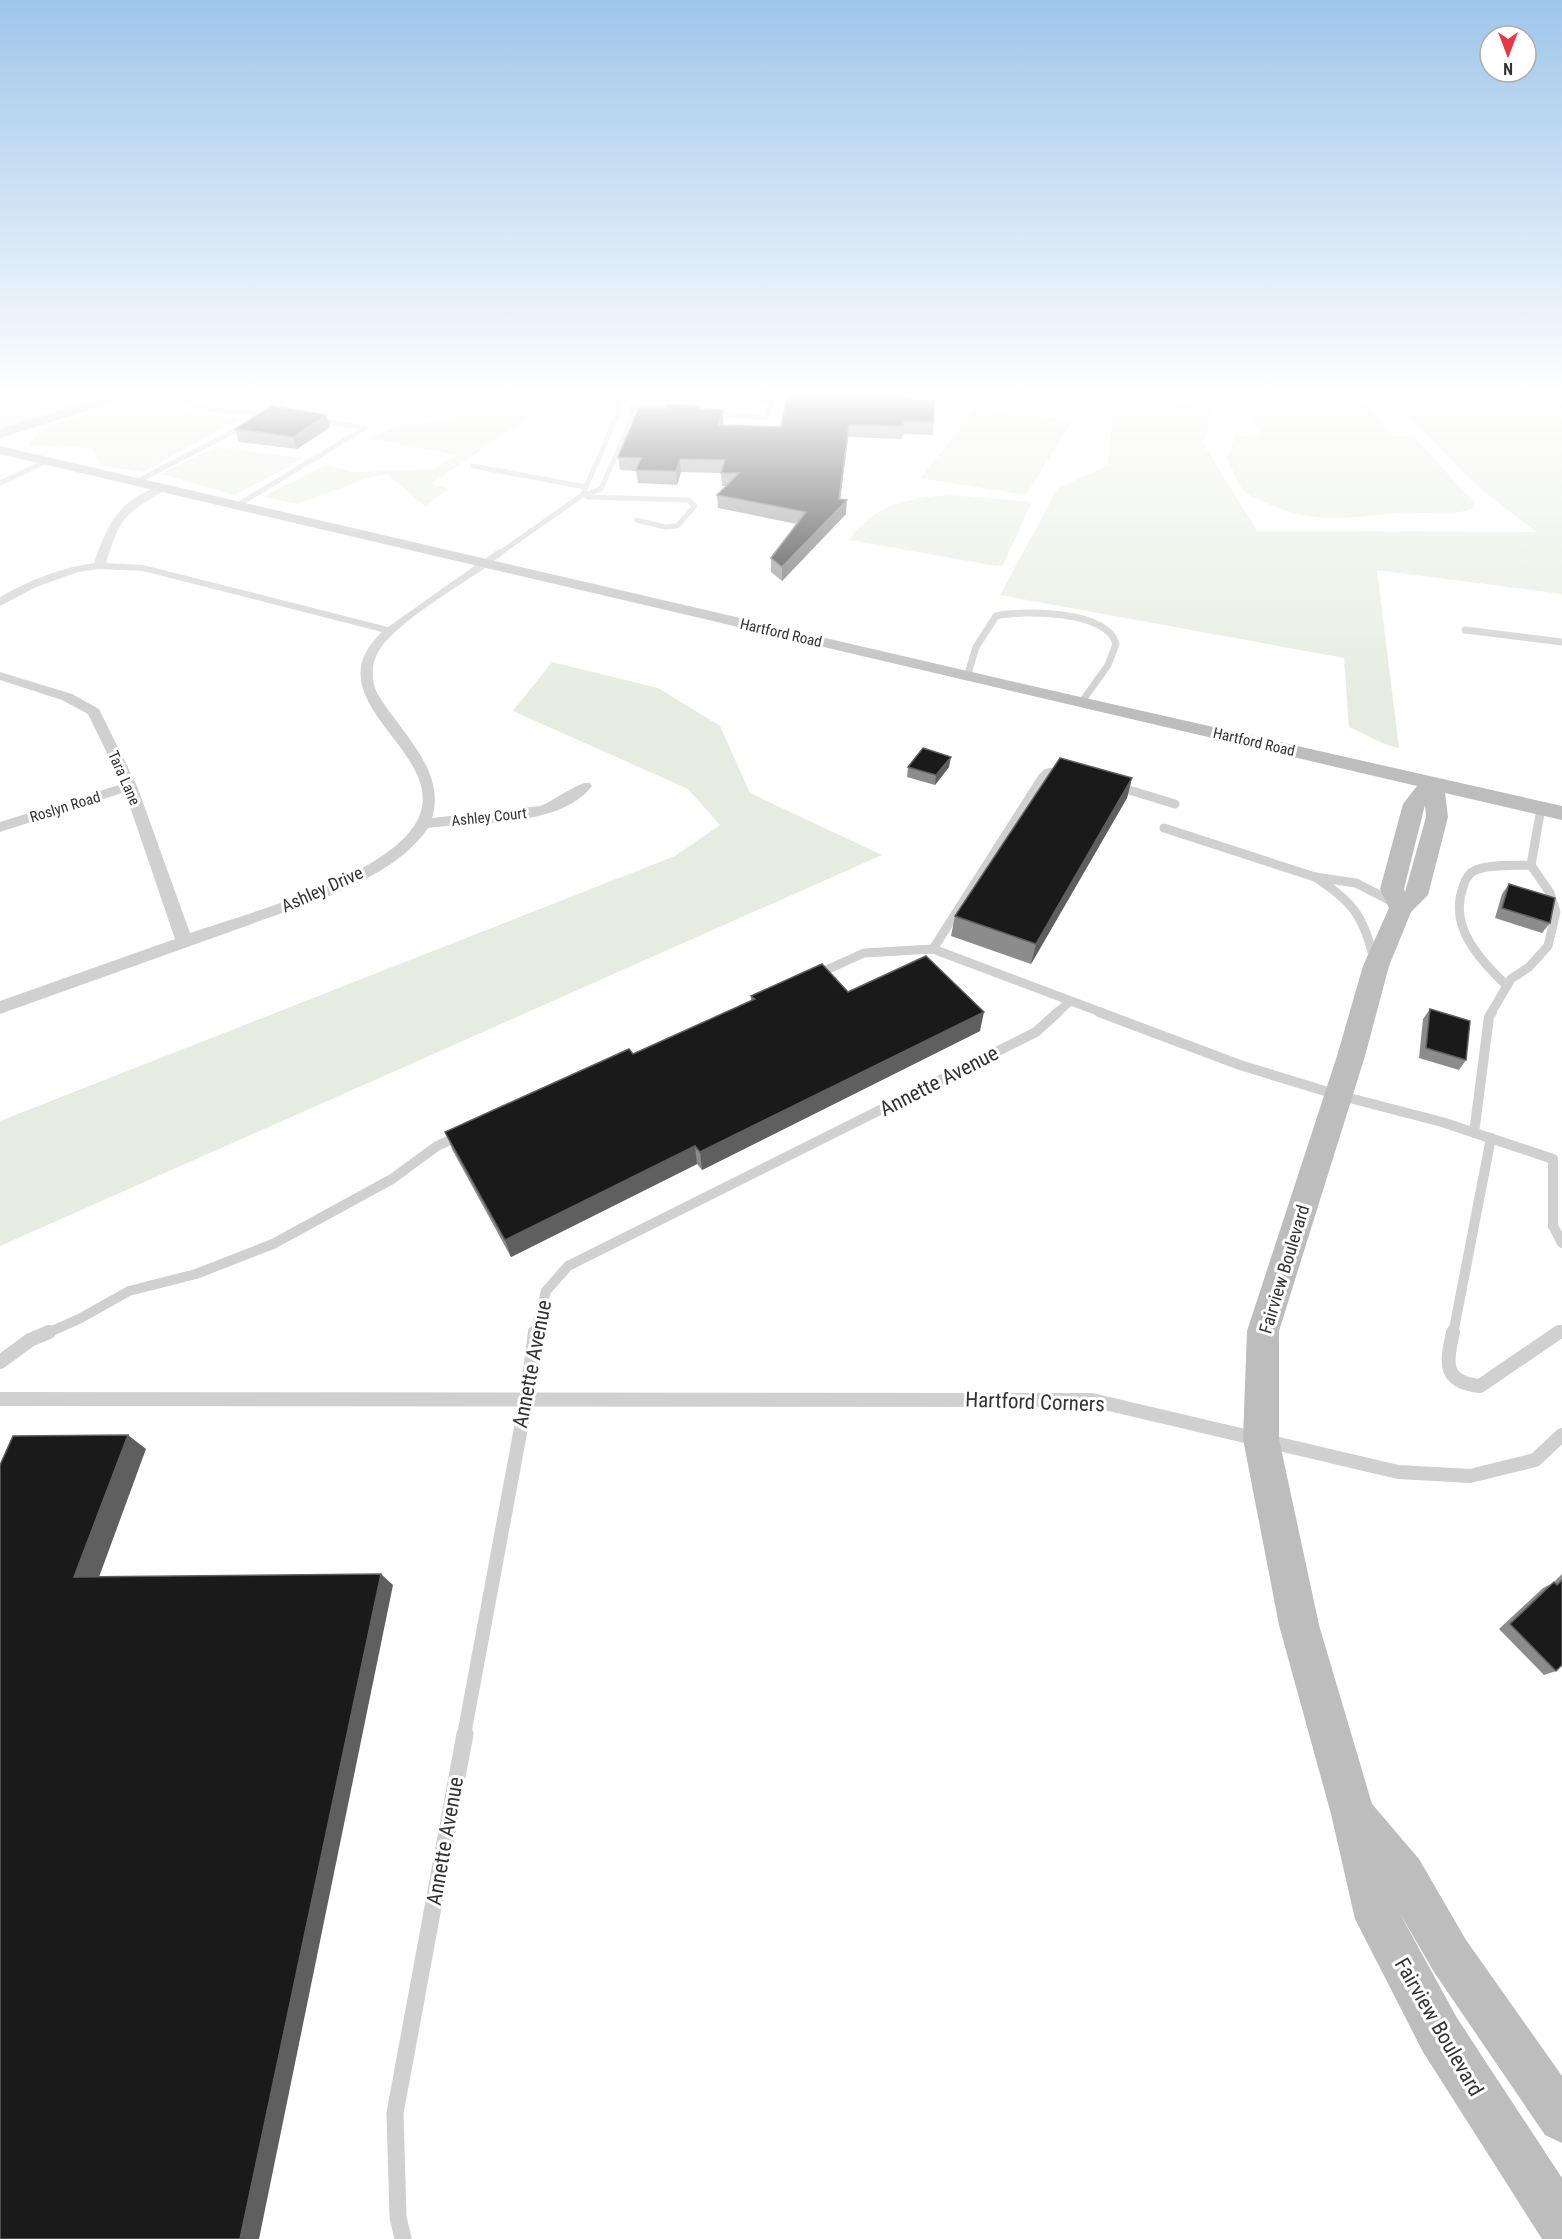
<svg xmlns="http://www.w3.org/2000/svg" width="1562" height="2239" viewBox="0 0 1562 2239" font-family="'Roboto Condensed',sans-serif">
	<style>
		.green { fill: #e6ecdf }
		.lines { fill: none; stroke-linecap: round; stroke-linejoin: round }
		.stream { stroke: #cfe2ee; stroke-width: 4 }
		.lane-far5 { stroke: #d0d0d0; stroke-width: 5 }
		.lane-far4 { stroke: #d0d0d0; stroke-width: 7 }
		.lane-far3 { stroke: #d0d0d0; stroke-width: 9 }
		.lane-far2 { stroke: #d0d0d0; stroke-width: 10 }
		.lane-far1 { stroke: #d0d0d0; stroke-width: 14 }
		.lane { stroke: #d0d0d0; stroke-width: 17 }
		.street { fill: #d0d0d0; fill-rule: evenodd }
		.secondary { fill: #bdbdbd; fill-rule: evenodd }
		.wall { fill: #8c8c8c }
		.shaded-wall { fill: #5f5f5f }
		.building { fill: #1a1a1a; stroke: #5f5f5f; stroke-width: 1.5 }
		.labels { text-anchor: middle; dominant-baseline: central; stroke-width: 6; stroke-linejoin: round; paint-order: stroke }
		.far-street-label { font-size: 15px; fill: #333; stroke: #fff }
		.street-label { font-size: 18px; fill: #333; stroke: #fff }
		.near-street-label { font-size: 21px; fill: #333; stroke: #fff }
	</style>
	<rect width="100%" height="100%" fill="#fff"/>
	<g class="green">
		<polygon points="0,392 128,392 6,432 0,430"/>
		<polygon points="185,392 383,392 393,393 360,408 329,403 325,397 276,392 229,403"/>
		<polygon points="421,392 567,392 431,484 449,489 425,506 387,474 368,478 298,504 263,497 327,464 350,472 434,469 457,455 368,438 401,425 458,418"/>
		<polygon points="964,392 1076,392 1079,405 965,402"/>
		<path d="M 1234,392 L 1355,392 L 1394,436 L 1414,436 L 1473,502 L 1473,508 C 1451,518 1424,511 1400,513 C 1344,517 1318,526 1264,502 C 1256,498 1246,495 1241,487 C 1235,478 1232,467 1227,458 L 1235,436 L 1263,435 Z"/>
		<polygon points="1384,392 1562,392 1562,594 1377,570 1399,748 1387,745 1349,727 1344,658 1000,595 1058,488 1107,466 1114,410 1139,396 1214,407 1203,443 1257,531 1536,532 1477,486"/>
		<polygon points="141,395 190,413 241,418 143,472 101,466 91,448 27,445 42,428"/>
		<polygon points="976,407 1072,421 1026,495 921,478"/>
		<polygon points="216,447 304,458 235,495 161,474"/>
		<path d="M 952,495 L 1032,502 L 1003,565 L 997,566 L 849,540 C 873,504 911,497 952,495 Z"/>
		<polygon points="552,662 658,688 720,726 750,793 882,855 0,1246 0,1121 675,856 720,825 688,789 513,711"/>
	</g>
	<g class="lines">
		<g class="stream">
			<polyline points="1486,392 1487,397"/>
			<polyline points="1476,397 1478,392"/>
		</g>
		<g class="lane-far5">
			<polyline points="152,392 211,409 274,414"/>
			<polyline points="613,392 618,400 633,406 717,409"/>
			<polyline points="866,392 935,392"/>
			<polyline points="618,397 771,402"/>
			<polyline points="710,413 767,418 774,392"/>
			<polyline points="473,466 586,487"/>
			<polyline points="0,483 45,462"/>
			<polyline points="134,483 246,425"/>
			<polyline points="583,494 619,411 618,400"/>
			<polyline points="587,497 688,500 695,506 677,526 665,527 637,520"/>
			<polyline points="236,506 365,428 316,420"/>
			<polyline points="497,555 581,496 601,489 630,423 633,406"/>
		</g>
		<g class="lane-far4">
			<polyline points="484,564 499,553"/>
			<polyline points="1465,630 1562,642"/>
			<path d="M 967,677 L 976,647 L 996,616 C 1023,610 1107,610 1116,644 L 1108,665 L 1081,703"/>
		</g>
		<g class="lane-far3">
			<polyline points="1116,786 1175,804"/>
			<polyline points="1164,828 1315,877 1356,883 1393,902"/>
			<path d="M 1315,877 C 1352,901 1364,916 1374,960"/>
			<polyline points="933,949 1042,778 1047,773 1064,771"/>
			<polyline points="815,975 864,953 933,949 1103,1013"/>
			<path d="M 1507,986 C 1481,960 1448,928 1463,887 C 1465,880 1468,873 1476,870 C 1492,864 1514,866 1531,865"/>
			<polyline points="1057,1013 1070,1001"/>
			<polyline points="1491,1013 1511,979 1529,967 1548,946 1556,912 1550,893 1531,865 1541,808"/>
		</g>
		<g class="lane-far2">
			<polyline points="1099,1012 1240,1065 1338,1095 1442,1122 1553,1159 1553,1226 1562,1243"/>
			<polyline points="1474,1133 1489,1017 1492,1012"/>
			<polyline points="45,1334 79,1319 129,1291 196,1274 273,1244 392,1179 437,1146 459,1136"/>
			<polyline points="535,1334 546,1291 568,1266 1036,1032 1058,1012"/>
			<polyline points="1453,1334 1491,1138"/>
			<polyline points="1557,1334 1562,1330"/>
		</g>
		<g class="lane-far1">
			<path d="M 1453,1332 C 1447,1361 1441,1382 1480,1386 L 1559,1332"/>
			<polyline points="0,1362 30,1340 49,1332"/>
			<polyline points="0,1399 1092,1400 1398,1472 1470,1476 1535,1460 1562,1435"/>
			<polyline points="464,1735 526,1401 535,1332"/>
		</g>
		<polyline class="lane" points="403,2239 398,2217 395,2113 465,1734"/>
		<path class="street" d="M 160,486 L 164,487 L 164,491 C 123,515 120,518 106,563 L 143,565 L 388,627 L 480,562 L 488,562 L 488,566 C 459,586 395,623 378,652 C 371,665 371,680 377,693 C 399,731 447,770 432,818 L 540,806 C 554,801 580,780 590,783 L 592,786 C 560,828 476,821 428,828 C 405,862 364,881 327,897 L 0,1014 L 0,1001 L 175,939 L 125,792 L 0,832 L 0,822 L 122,784 L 88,714 L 62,700 L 0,680 L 0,672 L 72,694 L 99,709 L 137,786 L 190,933 C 248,913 380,878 414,826 C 460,756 306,703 382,632 L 143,571 L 99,569 L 78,572 L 36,587 L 0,606 L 0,597 C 30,580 60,568 94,563 C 107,525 119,499 160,486 Z"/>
		<g class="secondary">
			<polygon points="120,392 140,392 138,395 0,438 0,429"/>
			<path d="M 0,446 L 1041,688 L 1562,806 L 1562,820 L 1445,793 L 1448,817 L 1428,895 L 1411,912 L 1389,966 L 1365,1056 L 1279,1331 L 1279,1439 L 1319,1625 L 1372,1804 L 1419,1859 L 1466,1940 L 1562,2076 L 1562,2143 L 1545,2135 L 1434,1972 L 1398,1910 L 1457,2018 L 1562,2178 L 1562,2239 L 1542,2239 L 1423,2052 L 1355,1919 L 1331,1814 L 1279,1625 L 1243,1439 L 1247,1331 L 1337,1056 L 1363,966 L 1389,908 L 1380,889 L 1403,804 L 1417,786 L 0,454 ZM 1425,805 L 1426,817 L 1405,892 L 1404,889 Z"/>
		</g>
	</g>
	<g class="wall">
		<polygon points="893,393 910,399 934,422 933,435 903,434 902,439 848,437 840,499 846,514 782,581 771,572 771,558 797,524 718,508 717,495 726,486 722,486 721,473 681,472 677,485 638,483 636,471 620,470 618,457 664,408 701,406 701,409 723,410 723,422 722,425 781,427"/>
		<polygon points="326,415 330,427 297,449 239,442 235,429"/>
		<polygon points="908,767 949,767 935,785 907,777"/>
		<polygon points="1132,778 1127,798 1031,964 951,936 955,916"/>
		<polygon points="1509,884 1550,923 1542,933 1495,918 1502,894"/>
		<polygon points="848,992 980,1031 702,1170 697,1164 511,1257 453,1151 445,1132 633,1054 751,1001 751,996"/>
		<polygon points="1430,1009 1466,1060 1459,1070 1419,1058 1423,1019"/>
		<polygon points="1562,1574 1562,1665 1556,1671 1544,1675 1499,1629 1543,1588 1553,1583"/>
	</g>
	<g class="shaded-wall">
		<polygon points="723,410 723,422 719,438 718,425"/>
		<polygon points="326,415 330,427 297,449 293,437"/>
		<polygon points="849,425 848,437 839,508 847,500 846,514 782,581 782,567 839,499"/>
		<polygon points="680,459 681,472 677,485 676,471"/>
		<polygon points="951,757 949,767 935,785 936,775"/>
		<polygon points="1132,778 1127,798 1031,964 1036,944"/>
		<polygon points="984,1012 980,1031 702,1170 700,1152"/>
		<polygon points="695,1146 697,1164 511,1257 505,1240"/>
		<polygon points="128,1435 146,1449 95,1588 74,1577"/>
		<polygon points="381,1574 393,1585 259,2239 240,2239"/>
	</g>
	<g class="building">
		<polygon points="788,392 893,392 893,393 904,393 904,397 910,397 910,399 934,400 934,422 904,421 903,426 849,425 839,499 847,500 782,567 771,558 806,512 717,495 739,473 721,473 725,460 680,459 676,471 636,470 641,458 618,457 639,408 664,408 666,404 701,406 700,409 723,410 718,425 781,427"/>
		<polygon points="272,406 326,415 293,437 235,429"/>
		<polygon points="923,748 951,757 936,775 908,767"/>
		<polygon points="1060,758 1132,778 1036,944 955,916"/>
		<polygon points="1509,884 1555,898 1550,923 1502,908"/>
		<polygon points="926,956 984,1012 700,1152 695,1146 505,1240 445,1132 629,1049 633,1054 755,999 751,996 822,964 848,992"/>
		<polygon points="1430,1009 1470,1021 1466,1060 1426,1048"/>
		<polygon points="128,1435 74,1577 381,1574 240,2239 0,2239 0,1465 13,1436"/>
		<polygon points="1562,1580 1562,1665 1556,1671 1510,1624 1554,1582 1557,1585"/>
	</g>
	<linearGradient id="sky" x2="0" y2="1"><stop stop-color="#9ec6ea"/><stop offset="0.56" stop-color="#fff"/><stop offset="1" stop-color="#fff" stop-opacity="0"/></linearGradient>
	<rect width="1562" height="705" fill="url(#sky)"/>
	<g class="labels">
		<g class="far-street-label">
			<text transform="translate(781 633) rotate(13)">Hartford Road</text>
			<text transform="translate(1254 742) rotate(13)">Hartford Road</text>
			<text transform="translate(124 778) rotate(66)">Tara Lane</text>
			<text transform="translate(65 807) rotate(-17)">Roslyn Road</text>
			<text transform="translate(489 817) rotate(-6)">Ashley Court</text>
		</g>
		<g class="street-label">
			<text transform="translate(322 889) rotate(-24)">Ashley Drive</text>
			<text transform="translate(1284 1269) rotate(-73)">Fairview Boulevard</text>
		</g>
		<g class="near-street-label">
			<text transform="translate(939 1081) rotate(-27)">Annette Avenue</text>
			<text transform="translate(532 1364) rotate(-79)">Annette Avenue</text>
			<text transform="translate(1035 1402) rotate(2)">Hartford Corners</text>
			<text transform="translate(445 1841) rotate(-80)">Annette Avenue</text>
			<text transform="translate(1439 2027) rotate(60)">Fairview Boulevard</text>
		</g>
	</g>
	<g transform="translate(1508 54) rotate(180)"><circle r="28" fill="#ffffff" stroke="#adadad" stroke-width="1.5"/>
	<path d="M0-4.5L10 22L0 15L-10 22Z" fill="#e63946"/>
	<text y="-9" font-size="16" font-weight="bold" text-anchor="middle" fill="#333333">N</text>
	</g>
</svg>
